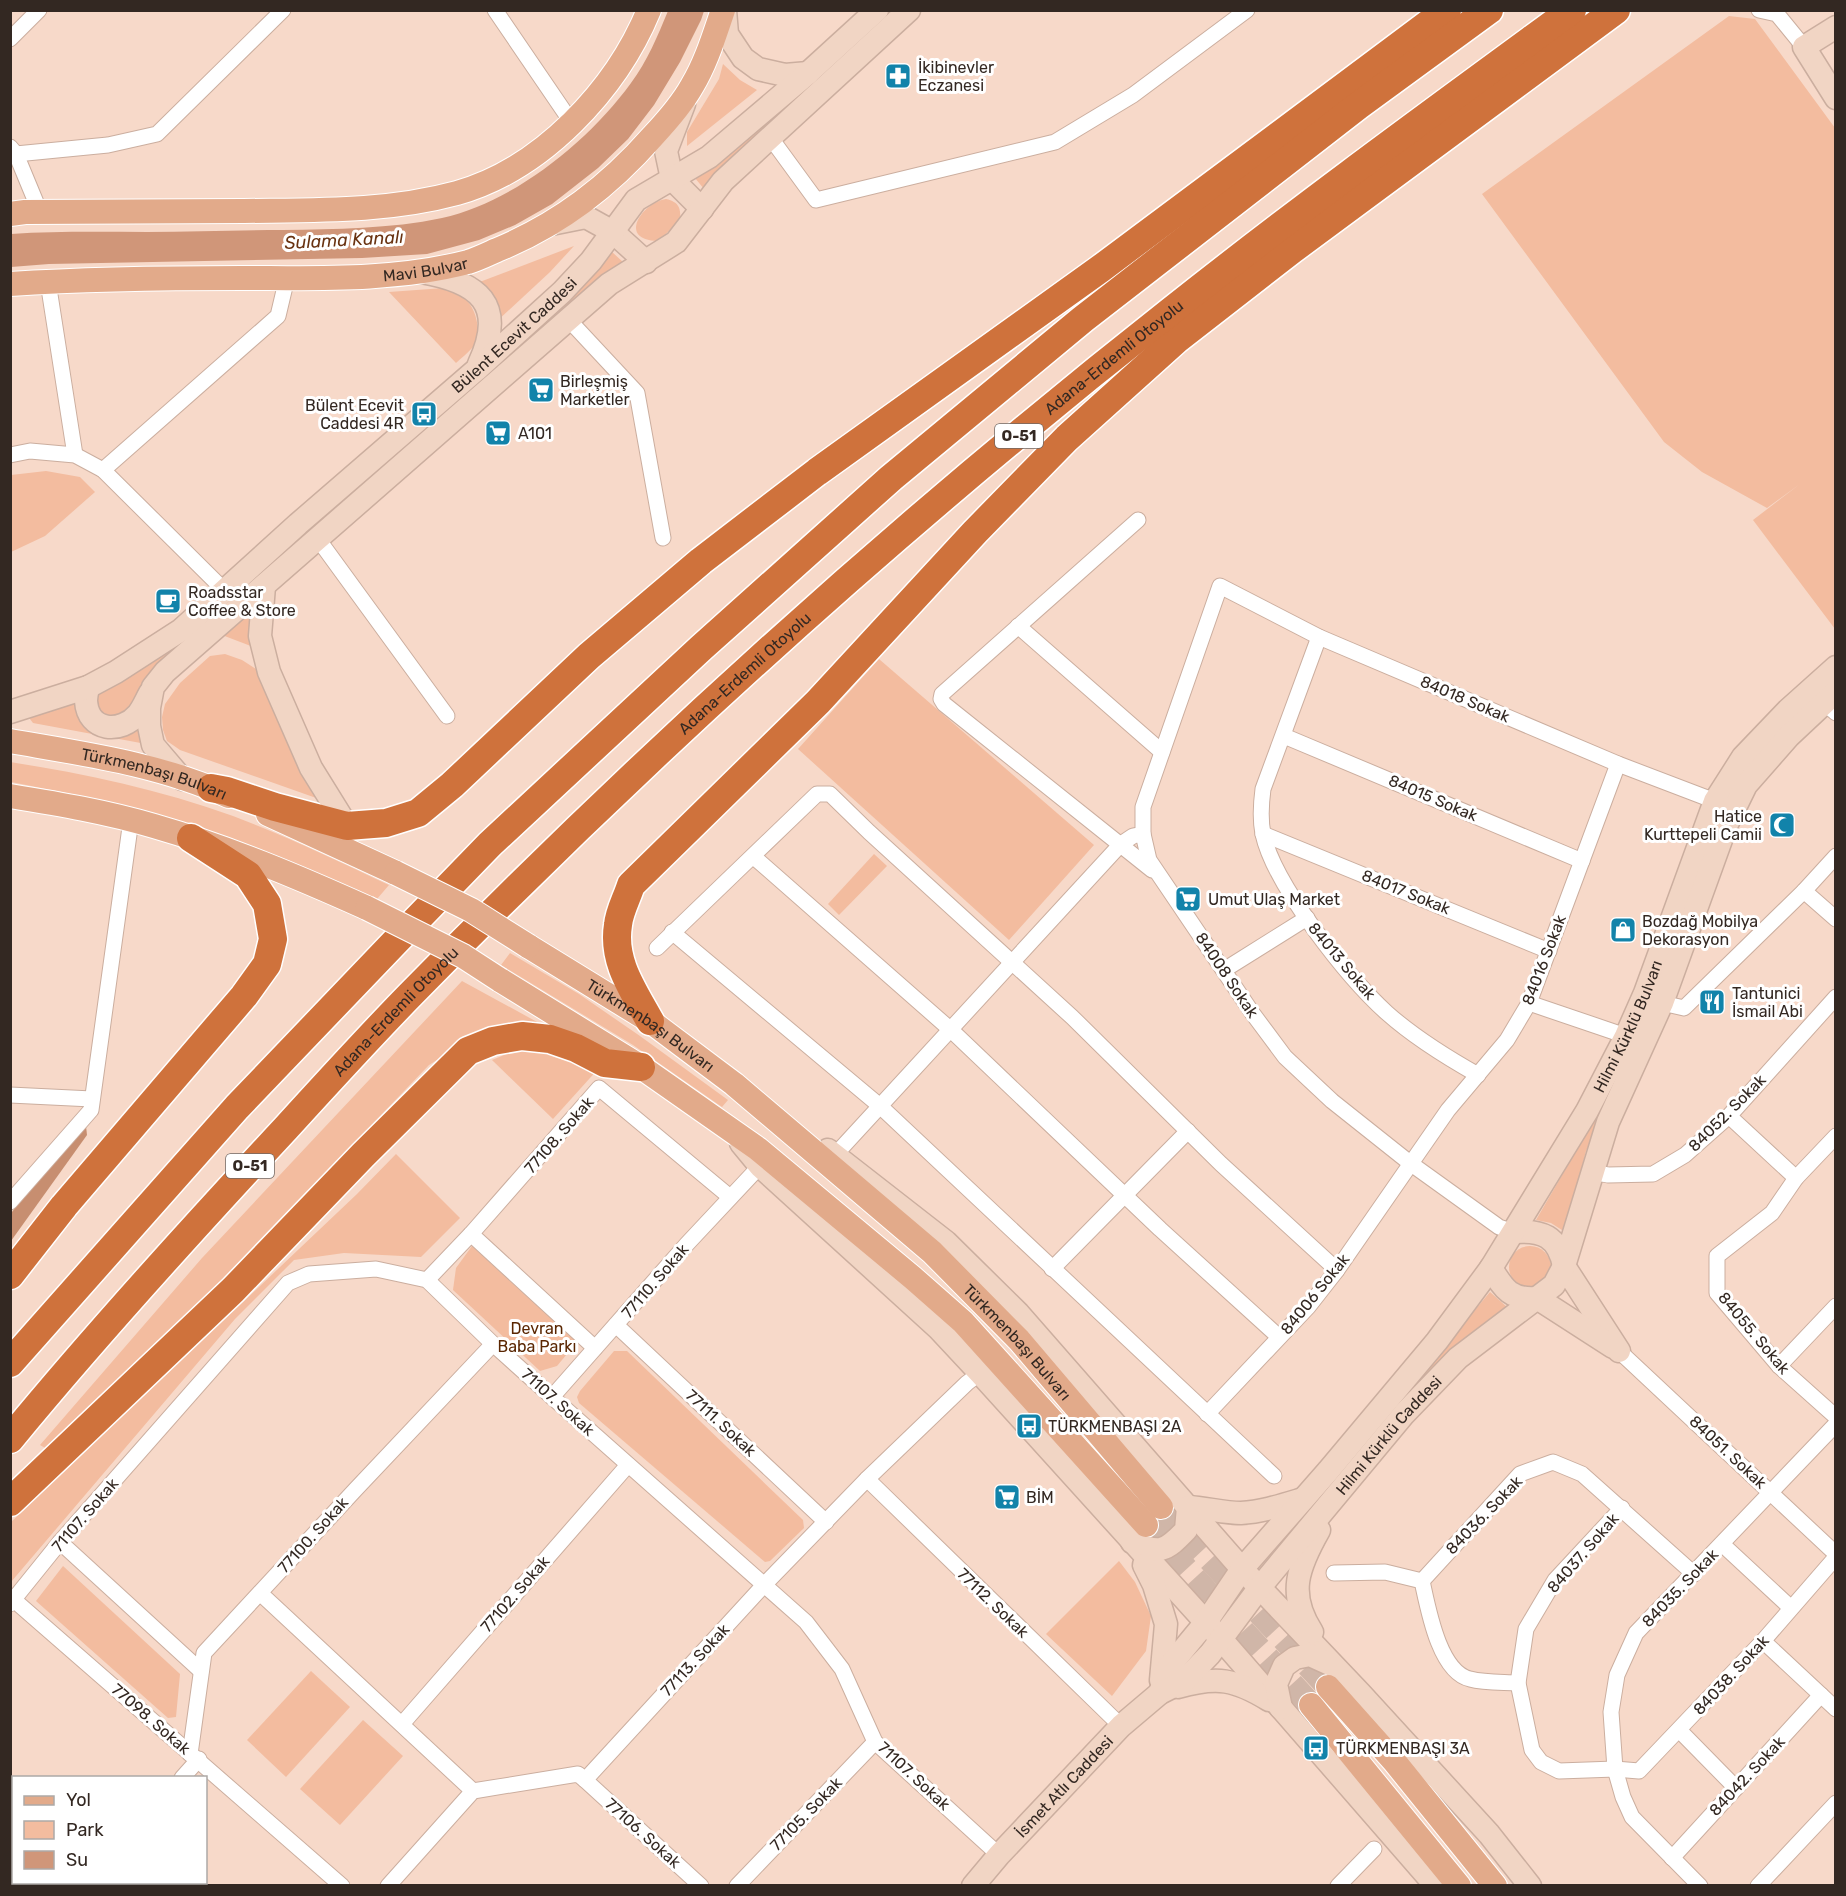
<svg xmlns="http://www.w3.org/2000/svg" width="1846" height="1896" viewBox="0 0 1846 1896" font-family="Rubik,sans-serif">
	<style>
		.green { fill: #f3bc9f }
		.forest { fill: #c78e70 }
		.water { fill: #d09679 }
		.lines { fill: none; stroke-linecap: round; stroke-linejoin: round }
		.primary-tunnel { stroke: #d0b6a8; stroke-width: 24; stroke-dasharray: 24 12; stroke-linecap: butt }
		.street-casing { stroke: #cbae9f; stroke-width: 17 }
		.secondary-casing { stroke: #cbae9f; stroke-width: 25 }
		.primary-casing { stroke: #fff; stroke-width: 26 }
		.highway-casing { stroke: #fff; stroke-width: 31 }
		.street { stroke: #fff; stroke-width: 15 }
		.secondary { stroke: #f1d5c4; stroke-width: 22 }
		.primary { stroke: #e2aa8a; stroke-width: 24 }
		.highway { stroke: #cf723c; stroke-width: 28 }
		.primary-bridge-casing { stroke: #fff; stroke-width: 26; stroke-linecap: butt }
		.primary-bridge { stroke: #e2aa8a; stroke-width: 24 }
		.labels { text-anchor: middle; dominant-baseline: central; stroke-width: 6; stroke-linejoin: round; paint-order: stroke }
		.shield { fill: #fff; stroke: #706864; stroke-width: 1.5 }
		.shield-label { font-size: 15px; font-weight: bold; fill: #332822 }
		.poi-label { font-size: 16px; fill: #332822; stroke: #fff; text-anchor: start }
		.street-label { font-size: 16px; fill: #332822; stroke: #fff }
		.park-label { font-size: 16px; fill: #5a2602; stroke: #fff }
		.water-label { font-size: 18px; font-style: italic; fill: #693312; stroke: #fff }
	</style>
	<rect width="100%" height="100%" fill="#f7d9c9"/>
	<g class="green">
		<polygon points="889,11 901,11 704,189 695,178 797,94"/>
		<polygon points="1729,16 1755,19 1835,128 1835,629 1753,520 1800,484 1767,508 1702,472 1664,442 1482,194"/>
		<polygon points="723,64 740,80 757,90 687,146 687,132 719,79"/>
		<path d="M 666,199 C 679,202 681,208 680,221 L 658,241 C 616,240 643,202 666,199 Z"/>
		<polygon points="574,246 550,272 496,322 477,283"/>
		<polygon points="612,252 623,262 565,310 132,711 100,720 95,695 560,305"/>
		<path d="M 444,288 C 450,290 457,292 462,296 C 476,306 483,332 473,347 C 468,353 461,358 456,363 L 389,292 Z"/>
		<polygon points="46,471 80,477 95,492 45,536 11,552 11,475"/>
		<polygon points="258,606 256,648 222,635"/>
		<polygon points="225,654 242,660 256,669 319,799 180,750 167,741 163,730 162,717 165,704 180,683 210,656"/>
		<polygon points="879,659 1094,845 1009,940 798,749"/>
		<polygon points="82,695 83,715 140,722 146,744 33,723 27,715"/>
		<polygon points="1762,752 1586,1151 1565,1232 1551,1223 1536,1220 1579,1146"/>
		<path d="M 10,762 C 87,774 161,790 233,816 C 286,836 338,861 389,885 L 377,899 L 228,837 L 102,800 L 11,782 Z"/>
		<polygon points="874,854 887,866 839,915 828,904"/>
		<polygon points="510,953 579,994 640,1036 728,1100 722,1107 633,1045 501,965"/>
		<polygon points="462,981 550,1029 473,1037 429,1065 223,1280 45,1448 40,1445 202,1258"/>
		<polygon points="545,1047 599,1068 553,1119 492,1060 518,1049"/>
		<polygon points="396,1154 460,1218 421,1257 344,1253 294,1260 235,1319 11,1582 11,1522 357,1194"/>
		<polygon points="472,1246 577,1342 557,1366 540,1371 453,1290 456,1268"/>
		<circle cx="1530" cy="1267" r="21"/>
		<polygon points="1490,1292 1508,1308 1312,1504"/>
		<polygon points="614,1351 627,1351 803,1520 804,1528 770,1561 765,1562 579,1403 577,1397 580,1391"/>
		<polygon points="1119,1561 1135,1582 1151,1616 1146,1651 1112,1696 1046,1634"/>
		<polygon points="63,1566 180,1674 176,1717 168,1718 36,1601"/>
		<polygon points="311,1671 350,1707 286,1777 247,1740"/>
		<polygon points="363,1720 403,1756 340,1825 300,1789"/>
	</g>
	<polygon class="forest" points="86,1126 87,1135 11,1241 11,1213"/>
	<path class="water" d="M 668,11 L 704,11 L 701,20 L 680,62 L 654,105 L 628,139 L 598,168 L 552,204 L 515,225 L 479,240 L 427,254 L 362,258 L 49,264 L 11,267 L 11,234 C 56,231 101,232 147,232 C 192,232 238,230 283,230 C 336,229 390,229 442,218 C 514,202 588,142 631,83 C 647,62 658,35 668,11 Z"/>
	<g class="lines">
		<g class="primary-tunnel">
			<polyline points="1161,1507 1328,1687"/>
			<polyline points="1146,1525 1311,1705"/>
		</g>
		<defs>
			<g id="street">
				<polyline points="495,10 572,123"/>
				<polyline points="1759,10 1777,14 1804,47"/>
				<polyline points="10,39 39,10"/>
				<polyline points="770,137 816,200 1055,142 1133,95 1247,10"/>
				<polyline points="10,147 16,154 40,212"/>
				<polyline points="16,154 108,145 157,134 283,10"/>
				<polyline points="48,282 75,455"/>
				<polyline points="568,319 637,393 663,538"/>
				<polyline points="10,455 30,451 75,455 103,470 225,591"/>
				<polyline points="103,470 278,316 287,278"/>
				<polyline points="1138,520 942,694 941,699 944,704 1152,870"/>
				<polyline points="318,539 447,716"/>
				<polyline points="1018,626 1162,752"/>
				<path d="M 1319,637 L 1263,789 C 1261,804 1260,819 1263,834 C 1274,885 1348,978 1387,1013 C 1415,1038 1446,1057 1478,1075"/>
				<polyline points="1824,703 1836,713"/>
				<polyline points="1284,736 1582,861"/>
				<polyline points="1263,834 1549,951"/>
				<polyline points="754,857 951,1030 1160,1229 1279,1337"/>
				<polyline points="1804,891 1836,919"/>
				<polyline points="672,932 880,1106 1274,1476"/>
				<polyline points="657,948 817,794 830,794 869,832 1072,1017 1221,1164 1337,1270"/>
				<polyline points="1224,970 1307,918"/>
				<polyline points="1529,1003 1626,1036"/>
				<polyline points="1662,1003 1684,1008 1804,891 1836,856"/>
				<polyline points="10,1095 92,1099"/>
				<polyline points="1729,1116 1796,1178"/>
				<polyline points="1836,1136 1796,1178 1772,1213 1717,1256 1717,1293 1779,1366 1836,1417"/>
				<polyline points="835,1155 1121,844 1133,836 1143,834"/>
				<polyline points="1591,1172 1608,1175 1653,1174 1685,1155 1729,1116 1836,997"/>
				<polyline points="10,1202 91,1110 131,820"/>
				<polyline points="1514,1232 1499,1227 1410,1163 1332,1101 1285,1057 1253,1014 1149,860 1143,834 1143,807 1220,586 1319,637 1618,764 1715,801"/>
				<polyline points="471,1234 595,1348"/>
				<polyline points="1052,1269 1188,1131"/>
				<polyline points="427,1280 471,1234 599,1088 730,1197"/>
				<polyline points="616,1325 826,1522"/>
				<polyline points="1619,1351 1836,1554"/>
				<polyline points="1779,1366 1836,1306"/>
				<polyline points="552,1397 686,1245 760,1166"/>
				<polyline points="1207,1414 1308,1307 1337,1270 1448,1110 1507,1040 1529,1003 1618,764"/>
				<polyline points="867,1479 1121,1726"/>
				<polyline points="1622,1508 1555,1580 1526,1629 1518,1683 1532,1750 1541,1762 1559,1771 1615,1769 1639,1771 1763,1641 1836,1557"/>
				<polyline points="60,1542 201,1671"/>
				<polyline points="1722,1544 1791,1608"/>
				<path d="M 1334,1573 L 1385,1572 L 1422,1581 C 1428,1608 1439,1672 1470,1679 C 1485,1683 1502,1682 1518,1683"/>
				<polyline points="1422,1581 1520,1474 1553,1462 1582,1474 1694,1574"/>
				<polyline points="260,1593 473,1791"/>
				<polyline points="14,1600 342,1886"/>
				<polyline points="10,1604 60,1542 288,1283 309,1274 376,1269 427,1280 493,1344 552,1397 806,1622 842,1669 875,1742 999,1855"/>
				<polyline points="1763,1641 1836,1709"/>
				<polyline points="402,1724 628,1465"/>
				<polyline points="1679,1730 1736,1788"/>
				<polyline points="190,1754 204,1653 355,1490 493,1344"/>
				<polyline points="182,1778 199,1759"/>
				<polyline points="585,1780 701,1886"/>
				<polyline points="1672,1858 1821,1695"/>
				<polyline points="87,1886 89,1882"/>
				<polyline points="388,1886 473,1791 578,1774 585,1780 763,1586 867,1479 967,1383 980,1373"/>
				<polyline points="737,1886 875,1742"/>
				<polyline points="1338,1886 1374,1849"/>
				<polyline points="1700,1886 1632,1817 1623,1797 1615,1769 1611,1712 1617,1675 1636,1633 1836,1424"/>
				<polyline points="1758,1886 1836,1803"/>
			</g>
			<g id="secondary">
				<polyline points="725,10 727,34 743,58 758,69 785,75 808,73"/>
				<polyline points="1836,27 1804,47 1836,98"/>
				<polyline points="684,104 666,151 672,179 702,209"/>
				<polyline points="551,224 586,217 613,232 646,262"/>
				<path d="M 421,272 C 479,282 507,304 479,364"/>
				<polyline points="264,586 260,636 269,672 311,768 347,826"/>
				<path d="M 88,687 C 87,692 86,697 86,701 C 88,732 121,734 138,714 C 143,708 146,700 150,693"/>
				<path id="s1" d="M 10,712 L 88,687 L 116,672 L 181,630 L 298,524 L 476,370 L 562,292 L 591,261 L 636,200 L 709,157 L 808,73 L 877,10"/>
				<polyline points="182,779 153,745 149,726 149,708 153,687 165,672 609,284 676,242 723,181 909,10"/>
				<polyline points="741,1143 760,1166 938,1328 980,1373 1221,1639 1436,1886"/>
				<polyline points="828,1150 946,1242 1018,1313 1242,1569 1360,1693 1489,1834 1530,1886"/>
				<path d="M 1514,1232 C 1542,1230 1558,1236 1564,1266 L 1619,1351"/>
				<path d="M 1491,1268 C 1504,1289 1510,1300 1537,1298 L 1613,1347"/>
				<path d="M 1188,1507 C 1206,1508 1224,1513 1241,1513 C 1262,1512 1283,1505 1303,1499"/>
				<path d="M 1132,1542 C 1160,1554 1165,1552 1186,1530 L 1188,1507"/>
				<polyline points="1144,1565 1154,1585 1166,1624 1161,1680"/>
				<path d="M 1312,1632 C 1287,1594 1298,1567 1319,1530"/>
				<path d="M 1178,1687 C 1217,1676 1235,1679 1269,1700"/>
				<path id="s2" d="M 1160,1693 L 1168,1668 L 1206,1622 L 1242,1569 L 1328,1471 L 1437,1341 L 1491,1268 L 1587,1111 L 1626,1036 L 1645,993 L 1715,801 L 1743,757 L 1788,710 L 1836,667"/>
				<polyline points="1281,1708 1276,1684 1284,1666 1295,1658 1310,1655 1332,1665"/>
				<path id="s3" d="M 973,1886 L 999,1855 L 1121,1726 L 1160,1693 L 1184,1681 L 1210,1654 L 1260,1587 L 1404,1414 L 1458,1358 L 1554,1285 L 1564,1266 L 1608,1122 L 1662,1003 L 1726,826 L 1746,785 L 1789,736 L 1836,692"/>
			</g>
			<g id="primary">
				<path d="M 10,214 L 25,212 C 98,212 171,211 244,211 C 316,210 387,212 457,193 C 542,169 616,90 649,10"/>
				<path id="s4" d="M 10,284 C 88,279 165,278 242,278 C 317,278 395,281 468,262 C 478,259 488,254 497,250 C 560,224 609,186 653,136 C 667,121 682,104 692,86 C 706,63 714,36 723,10"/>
				<path id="s5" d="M 10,741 C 84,754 160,764 229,796"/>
				<path d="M 10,796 C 59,804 107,812 154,826 C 227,847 298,877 367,908"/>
				<polyline points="268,814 396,873"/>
				<path id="s6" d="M 528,946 L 650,1021 L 734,1084 L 932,1252 L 1019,1340 L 1161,1507"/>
				<polyline points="500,980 641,1067 758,1149 913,1278 963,1322 1146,1525"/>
				<polyline points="1328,1687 1394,1761 1495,1886"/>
				<polyline points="1311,1705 1459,1886"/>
			</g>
			<g id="highway">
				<polyline points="211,788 227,791 275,807 347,826 386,823 418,813 452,785 589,656 701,561 817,472 1100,269 1447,10"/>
				<path d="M 650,1021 C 633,990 612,961 618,925 C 619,912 627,898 631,885 L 818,702 L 975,532 L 1067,438 L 1176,340 L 1293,249 L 1616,10"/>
				<polyline points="10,1275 64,1206 244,996 267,964 273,939 267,904 248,875 191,838"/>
				<polyline points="10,1363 237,1107 395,942 490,844 701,648 891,478 1083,319 1359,105 1489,10"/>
				<path id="s7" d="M 10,1439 C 98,1332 192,1229 286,1128 C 327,1083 368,1038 410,995 C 649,751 903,522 1171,311 C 1302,207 1437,109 1572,10"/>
				<polyline points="10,1502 233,1290 363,1155 468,1051 493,1041 522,1036 550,1039 576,1048 605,1063 641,1067"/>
			</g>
		</defs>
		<use href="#street" class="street-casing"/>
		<use href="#secondary" class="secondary-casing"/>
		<use href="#primary" class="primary-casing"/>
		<use href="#highway" class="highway-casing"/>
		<use href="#street" class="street"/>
		<use href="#secondary" class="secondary"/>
		<use href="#primary" class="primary"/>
		<use href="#highway" class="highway"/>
		<defs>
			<g id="primary-bridge">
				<polyline points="396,873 471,910 528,946"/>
				<polyline points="367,908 463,956 500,980"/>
			</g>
		</defs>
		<use href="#primary-bridge" class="primary-bridge-casing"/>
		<use href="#primary-bridge" class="primary-bridge"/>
	</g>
	<defs>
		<symbol id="pharmacy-square" viewBox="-11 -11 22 22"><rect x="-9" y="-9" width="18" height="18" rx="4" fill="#1283aa" stroke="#fff"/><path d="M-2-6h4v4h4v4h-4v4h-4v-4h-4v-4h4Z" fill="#fff"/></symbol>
		<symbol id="supermarket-square" viewBox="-11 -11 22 22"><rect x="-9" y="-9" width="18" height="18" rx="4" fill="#1283aa" stroke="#fff"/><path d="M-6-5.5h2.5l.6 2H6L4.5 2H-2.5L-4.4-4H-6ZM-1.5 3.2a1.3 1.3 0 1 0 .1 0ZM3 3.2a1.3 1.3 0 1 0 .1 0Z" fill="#fff"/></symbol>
		<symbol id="bus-square" viewBox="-11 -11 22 22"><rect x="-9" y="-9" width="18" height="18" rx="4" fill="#1283aa" stroke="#fff"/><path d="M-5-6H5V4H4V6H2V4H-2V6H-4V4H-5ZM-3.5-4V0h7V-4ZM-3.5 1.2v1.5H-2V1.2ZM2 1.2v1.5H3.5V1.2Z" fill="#fff"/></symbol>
		<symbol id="cafe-square" viewBox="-11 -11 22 22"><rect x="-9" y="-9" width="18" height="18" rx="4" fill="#1283aa" stroke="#fff"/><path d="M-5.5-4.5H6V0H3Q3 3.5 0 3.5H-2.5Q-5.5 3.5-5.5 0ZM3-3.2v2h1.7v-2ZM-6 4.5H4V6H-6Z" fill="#fff"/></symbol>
		<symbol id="mosque-square" viewBox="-11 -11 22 22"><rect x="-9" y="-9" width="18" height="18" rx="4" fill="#1283aa" stroke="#fff"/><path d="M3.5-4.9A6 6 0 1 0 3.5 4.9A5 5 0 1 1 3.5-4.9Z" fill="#fff"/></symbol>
		<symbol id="shop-square" viewBox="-11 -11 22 22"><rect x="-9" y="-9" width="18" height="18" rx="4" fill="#1283aa" stroke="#fff"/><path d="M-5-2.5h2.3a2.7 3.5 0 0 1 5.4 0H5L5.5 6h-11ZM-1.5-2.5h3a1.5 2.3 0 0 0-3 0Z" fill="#fff"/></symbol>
		<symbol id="restaurant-square" viewBox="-11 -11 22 22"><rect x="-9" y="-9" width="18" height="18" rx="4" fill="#1283aa" stroke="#fff"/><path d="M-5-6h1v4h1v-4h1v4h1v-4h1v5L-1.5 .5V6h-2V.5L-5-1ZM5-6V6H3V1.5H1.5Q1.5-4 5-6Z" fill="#fff"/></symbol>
	</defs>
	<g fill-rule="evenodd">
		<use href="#pharmacy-square" x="883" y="61" width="30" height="30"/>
		<use href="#supermarket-square" x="526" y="375" width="30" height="30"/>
		<use href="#bus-square" x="409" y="399" width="30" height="30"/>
		<use href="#supermarket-square" x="483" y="418" width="30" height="30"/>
		<use href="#cafe-square" x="153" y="586" width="30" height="30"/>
		<use href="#mosque-square" x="1767" y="810" width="30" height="30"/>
		<use href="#supermarket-square" x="1173" y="884" width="30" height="30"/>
		<use href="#shop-square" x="1608" y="915" width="30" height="30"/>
		<use href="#restaurant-square" x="1697" y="987" width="30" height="30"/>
		<use href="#bus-square" x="1014" y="1411" width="30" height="30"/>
		<use href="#supermarket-square" x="992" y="1482" width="30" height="30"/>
		<use href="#bus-square" x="1301" y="1733" width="30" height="30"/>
	</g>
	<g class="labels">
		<g class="shield">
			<rect x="995" y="424" width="48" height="24" rx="4.5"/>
			<rect x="226" y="1154" width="48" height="24" rx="4.5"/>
		</g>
		<g class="shield-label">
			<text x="1019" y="436">O-51</text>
			<text x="250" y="1166">O-51</text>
		</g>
		<g class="poi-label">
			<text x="918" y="67">İkibinevler<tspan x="918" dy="18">Eczanesi</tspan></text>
			<text x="560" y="381">Birleşmiş<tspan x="560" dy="18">Marketler</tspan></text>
			<text x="404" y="405" text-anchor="end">Bülent Ecevit<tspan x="404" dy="18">Caddesi 4R</tspan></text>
			<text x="518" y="433">A101</text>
			<text x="188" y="592">Roadsstar<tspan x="188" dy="18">Coffee &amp; Store</tspan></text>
			<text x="1762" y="816" text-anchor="end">Hatice<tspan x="1762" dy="18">Kurttepeli Camii</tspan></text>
			<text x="1208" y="899">Umut Ulaş Market</text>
			<text x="1642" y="921">Bozdağ Mobilya<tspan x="1642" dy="18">Dekorasyon</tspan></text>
			<text x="1732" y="993">Tantunici<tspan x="1732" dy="18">İsmail Abi</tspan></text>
			<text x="1048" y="1426">TÜRKMENBAŞI 2A</text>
			<text x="1026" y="1497">BİM</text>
			<text x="1336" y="1748">TÜRKMENBAŞI 3A</text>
		</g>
		<g class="street-label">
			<text stroke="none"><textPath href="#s4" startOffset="416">Mavi Bulvar</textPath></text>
			<text stroke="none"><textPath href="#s1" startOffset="636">Bülent Ecevit Caddesi</textPath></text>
			<text stroke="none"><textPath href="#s7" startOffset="1548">Adana-Erdemli Otoyolu</textPath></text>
			<text stroke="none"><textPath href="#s7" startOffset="1062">Adana-Erdemli Otoyolu</textPath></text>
			<text transform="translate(1465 699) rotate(23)">84018 Sokak</text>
			<text stroke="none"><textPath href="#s5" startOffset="148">Türkmenbaşı Bulvarı</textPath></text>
			<text transform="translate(1433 798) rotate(23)">84015 Sokak</text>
			<text transform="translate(1406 892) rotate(22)">84017 Sokak</text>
			<text transform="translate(1544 960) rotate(-69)">84016 Sokak</text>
			<text transform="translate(1342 961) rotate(50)">84013 Sokak</text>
			<text transform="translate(1227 975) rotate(56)">84008 Sokak</text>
			<text stroke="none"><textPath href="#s7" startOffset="576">Adana-Erdemli Otoyolu</textPath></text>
			<text stroke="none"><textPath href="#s6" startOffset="146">Türkmenbaşı Bulvarı</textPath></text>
			<text stroke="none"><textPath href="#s2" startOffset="819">Hilmi Kürklü Bulvarı</textPath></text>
			<text transform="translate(1727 1113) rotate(-45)">84052. Sokak</text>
			<text transform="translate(559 1135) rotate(-49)">77108. Sokak</text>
			<text transform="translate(655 1281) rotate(-49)">77110. Sokak</text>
			<text transform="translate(1315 1294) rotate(-51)">84006 Sokak</text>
			<text transform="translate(1754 1333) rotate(50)">84055. Sokak</text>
			<text stroke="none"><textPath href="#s6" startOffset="632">Türkmenbaşı Bulvarı</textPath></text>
			<text transform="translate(558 1402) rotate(42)">71107. Sokak</text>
			<text transform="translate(721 1423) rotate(43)">77111. Sokak</text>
			<text stroke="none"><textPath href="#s3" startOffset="616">Hilmi Kürklü Caddesi</textPath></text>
			<text transform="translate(1728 1452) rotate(43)">84051. Sokak</text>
			<text transform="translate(85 1515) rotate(-49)">71107. Sokak</text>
			<text transform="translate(1484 1515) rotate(-46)">84036. Sokak</text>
			<text transform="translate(313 1535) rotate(-48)">77100. Sokak</text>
			<text transform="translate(1583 1553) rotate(-49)">84037. Sokak</text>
			<text transform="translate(1680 1588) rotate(-46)">84035. Sokak</text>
			<text transform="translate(515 1594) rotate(-49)">77102. Sokak</text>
			<text transform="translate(993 1603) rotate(44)">77112. Sokak</text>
			<text transform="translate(695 1660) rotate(-47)">77113. Sokak</text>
			<text transform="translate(1731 1675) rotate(-47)">84038. Sokak</text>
			<text transform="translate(151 1719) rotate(41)">77098. Sokak</text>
			<text transform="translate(914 1776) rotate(43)">71107. Sokak</text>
			<text transform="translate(1747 1776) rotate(-47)">84042. Sokak</text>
			<text stroke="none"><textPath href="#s3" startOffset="135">İsmet Atlı Caddesi</textPath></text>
			<text transform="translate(806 1814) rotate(-46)">77105. Sokak</text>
			<text transform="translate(643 1833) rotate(42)">77106. Sokak</text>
		</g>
		<g class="park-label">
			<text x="537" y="1328">Devran<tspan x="537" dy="18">Baba Parkı</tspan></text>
		</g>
		<g class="water-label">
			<text transform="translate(344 240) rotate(-3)">Sulama Kanalı</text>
		</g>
	</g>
	<rect width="1846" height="1896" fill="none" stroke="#332822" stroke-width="24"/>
	<rect x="12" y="1776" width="195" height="108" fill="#ffffff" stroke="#ada9a7" stroke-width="1.5"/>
	<rect x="24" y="1796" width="30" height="9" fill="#e2aa8a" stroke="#ada9a7" stroke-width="1.5"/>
	<text x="66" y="1806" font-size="18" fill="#332822">Yol</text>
	<rect x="24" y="1821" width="30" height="18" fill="#f3bc9f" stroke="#ada9a7" stroke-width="1.5"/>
	<text x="66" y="1836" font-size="18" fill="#332822">Park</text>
	<rect x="24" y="1851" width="30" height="18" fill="#d09679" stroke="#ada9a7" stroke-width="1.5"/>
	<text x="66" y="1866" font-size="18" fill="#332822">Su</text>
</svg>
